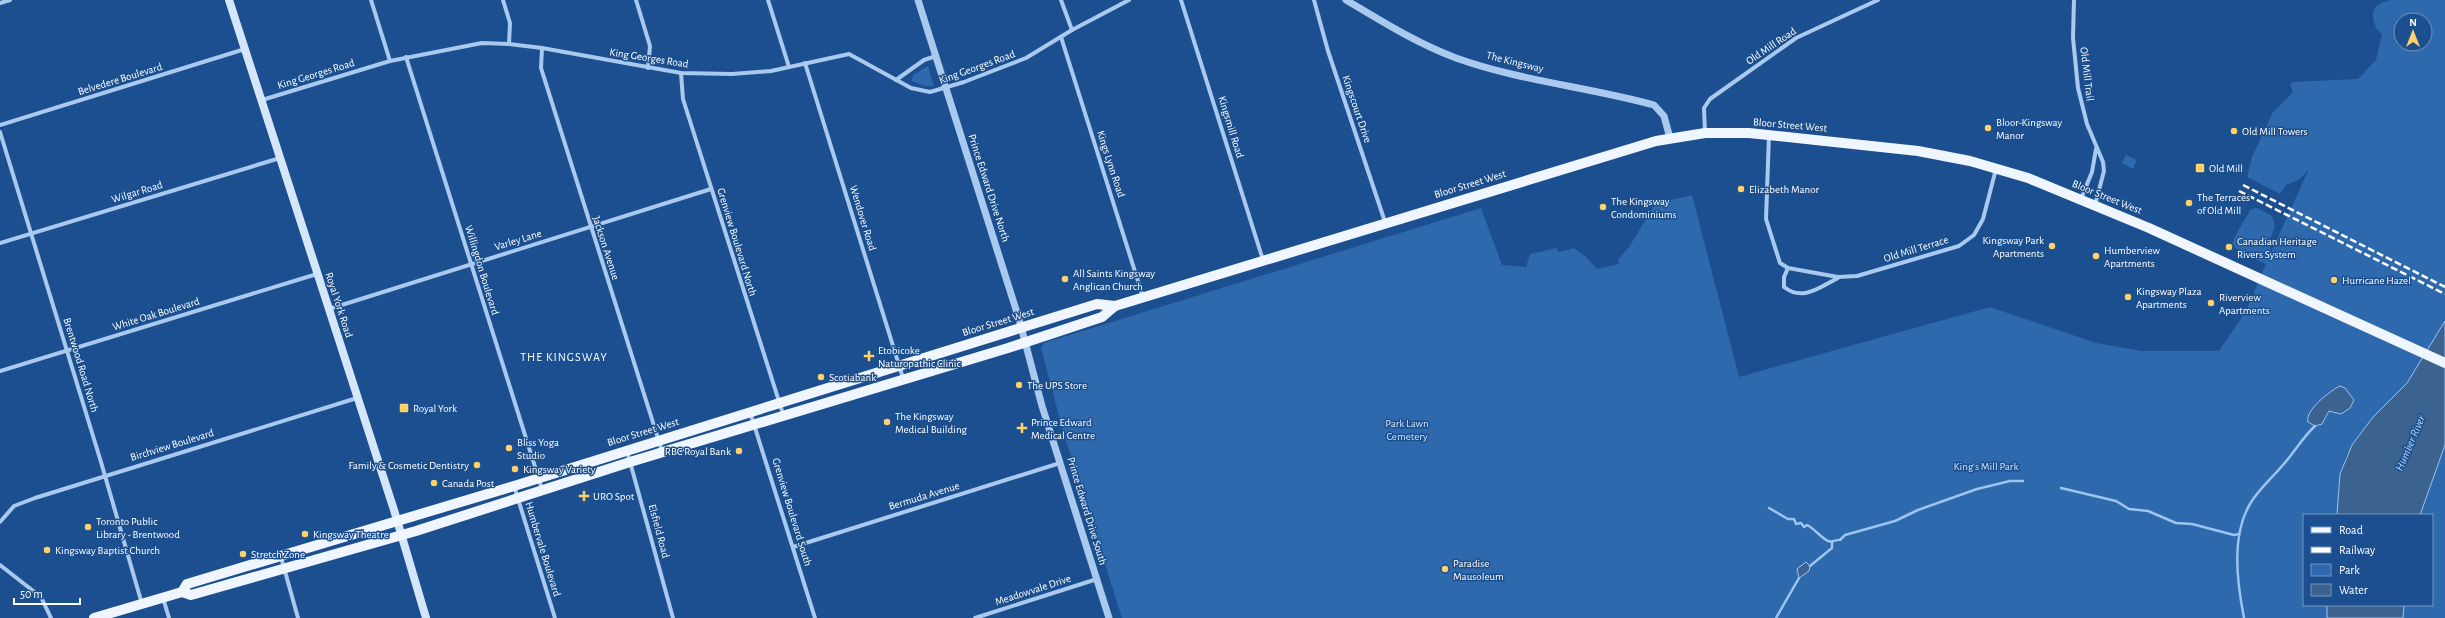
<svg xmlns="http://www.w3.org/2000/svg" width="2445" height="618" viewBox="0 0 2445 618" font-family="'Alegreya Sans',sans-serif">
	<style>
		.green { fill: #2e69ad; fill-rule: evenodd }
		.water { fill: #3c6290; stroke: #9cc4f0 }
		.lines { fill: none; stroke-linecap: round; stroke-linejoin: round }
		.stream { stroke: #9cc4f0; stroke-width: 2.5 }
		.minor { stroke: #a9c9ee; stroke-width: 4 }
		.tertiary { stroke: #a9c9ee; stroke-width: 7 }
		.secondary { stroke: #d6e6fa; stroke-width: 8 }
		.primary { stroke: #f0f6ff; stroke-width: 10 }
		.rail { stroke: #fff; stroke-width: 2.5; stroke-dasharray: 7 3; stroke-linecap: butt }
		.poi-dot { fill: #ffd166; stroke: #1b4f8f; stroke-width: 1.5 }
		.labels { text-anchor: middle; dominant-baseline: central; stroke-width: 3; stroke-linejoin: round; paint-order: stroke }
		.street-label { font-size: 11px; fill: #fff; stroke: #1b4f8f }
		.poi-label { font-size: 11px; fill: #fff; stroke: #1b4f8f; text-anchor: start }
		.park-label { font-size: 11px; fill: #cfe3fa; stroke: #1b4f8f }
		.neighbourhood-label { font-size: 12px; letter-spacing: 1px; fill: #fff; stroke: #1b4f8f }
		.water-label { font-size: 12px; font-style: italic; fill: #b5d3f5; stroke: #1b4f8f }
	</style>
	<rect width="100%" height="100%" fill="#1b4f8f"/>
	<g class="green">
		<path d="M 2390,0 L 2445,0 L 2445,321 L 2407,383 L 2373,417 L 2352,445 L 2345,458 L 2337,515 L 2304,515 L 2304,605 L 2327,605 L 2327,618 L 1122,618 L 1063,431 L 1041,348 L 1044,343 L 1481,208 L 1502,265 L 1526,267 L 1530,254 L 1557,248 L 1559,252 L 1574,248 L 1586,257 L 1597,269 L 1619,264 L 1618,260 L 1629,247 L 1655,204 L 1692,195 L 1739,377 L 1990,307 L 2096,343 L 2143,351 L 2219,351 L 2246,311 L 2266,264 L 2241,253 L 2232,244 C 2236,233 2245,219 2251,209 L 2257,208 L 2272,216 L 2275,227 L 2269,241 L 2271,252 L 2309,169 L 2300,179 L 2286,185 L 2280,194 L 2247,177 L 2252,157 L 2273,112 L 2293,92 L 2290,85 L 2292,82 L 2358,79 L 2376,60 L 2382,34 C 2373,28 2368,8 2381,3 C 2384,1 2387,2 2390,0 ZM 2401,20 L 2425,20 L 2425,44 L 2401,44 Z"/>
		<polygon points="928,66 934,86 924,86 912,81 913,75"/>
		<polygon points="2126,155 2137,160 2133,169 2122,163"/>
		<polygon points="2445,445 2445,618 2403,618 2404,605 2432,605 2432,515 2420,515"/>
	</g>
	<g class="water">
		<polygon points="2445,321 2445,445 2420,515 2337,515 2340,474 2352,445 2373,417 2407,383"/>
		<path d="M 2340,386 L 2345,388 L 2354,400 L 2350,408 L 2341,414 L 2329,411 L 2322,424 L 2315,426 L 2308,422 C 2304,411 2331,390 2340,386 Z"/>
		<polygon points="1806,562 1810,566 1809,571 1799,578 1797,569"/>
		<polygon points="2327,605 2404,605 2403,618 2327,618"/>
	</g>
	<g class="lines">
		<g class="stream">
			<polyline points="2061,488 2116,501 2129,509 2148,511 2176,523 2192,524 2234,535 2239,534"/>
			<path d="M 1769,508 L 1788,519 L 1794,519 L 1796,524 L 1801,523 L 1804,527 L 1807,525 C 1815,529 1820,537 1828,541 C 1833,543 1836,539 1840,540 L 1845,535 L 1895,521 L 1918,510 L 1977,489 L 2010,481 L 2023,481"/>
			<polyline points="1810,566 1832,548 1832,542"/>
			<polyline points="1776,618 1799,578"/>
			<path d="M 2244,618 C 2237,582 2231,536 2250,504 C 2258,490 2272,478 2282,466 C 2294,453 2302,438 2315,426"/>
		</g>
		<g class="minor">
			<polyline points="371,0 390,61"/>
			<polyline points="503,0 510,23 509,44"/>
			<polyline points="636,0 650,46 648,68"/>
			<polyline points="768,0 789,67"/>
			<polyline points="1061,0 1072,30"/>
			<polyline points="1181,0 1263,260"/>
			<polyline points="1314,0 1328,51 1385,222"/>
			<polyline points="2074,0 2073,38 2078,88 2087,124 2103,162 2104,171 2095,205"/>
			<polyline points="0,3 10,0"/>
			<polyline points="1061,37 1143,297"/>
			<polyline points="542,48 541,68 662,451"/>
			<polyline points="406,57 542,489"/>
			<polyline points="805,63 903,378"/>
			<polyline points="681,73 683,99 783,414"/>
			<polyline points="896,80 924,60 936,56"/>
			<polyline points="262,100 390,61 482,43 509,44 542,48 681,73 732,74 771,71 849,54 911,88 930,92 964,82 1026,58 1072,30 1129,0"/>
			<polyline points="0,125 245,49"/>
			<polyline points="0,132 101,462 142,604"/>
			<polyline points="1705,133 1704,108 1710,99 1796,38 1878,0"/>
			<polyline points="1769,135 1766,219 1780,263 1788,268 1838,277 1857,276 1959,246 1974,235 1983,219 1996,169"/>
			<polyline points="2081,199 2092,172 2096,149"/>
			<polyline points="0,243 280,158"/>
			<path d="M 1788,268 L 1784,277 L 1784,287 C 1803,302 1820,287 1838,278"/>
			<polyline points="329,309 711,189"/>
			<polyline points="0,371 317,274"/>
			<polyline points="750,412 815,618"/>
			<polyline points="627,451 673,618"/>
			<polyline points="514,486 555,618"/>
			<polyline points="0,522 14,506 35,498 357,398"/>
			<polyline points="793,547 1060,463"/>
			<polyline points="281,557 298,618"/>
			<polyline points="0,565 41,597 51,618"/>
			<polyline points="163,598 169,618"/>
			<polyline points="975,618 1097,579"/>
		</g>
		<g class="tertiary">
			<polyline points="918,0 1019,319 1042,406 1109,618"/>
			<path d="M 1346,0 C 1381,21 1418,44 1456,58 C 1520,81 1589,87 1654,105 L 1664,116 L 1670,138"/>
		</g>
		<polyline class="secondary" points="229,0 394,510 426,618"/>
		<g class="primary">
			<polyline points="182,592 187,584 514,486 1097,304 1115,306"/>
			<polyline points="94,618 182,592 191,595 416,531 630,462 1008,348 1102,317 1115,306 1656,141 1705,133 1749,133 1918,151 1970,161 2028,178 2149,228 2445,363"/>
		</g>
		<g class="rail">
			<polyline points="2243,185 2445,287"/>
			<polyline points="2239,191 2445,294"/>
		</g>
	</g>
	<g class="poi-dot">
		<circle cx="1988" cy="128" r="4"/>
		<circle cx="2234" cy="131" r="4"/>
		<rect x="2195" y="163" width="10" height="10" rx="2"/>
		<circle cx="1741" cy="189" r="4"/>
		<circle cx="2189" cy="203" r="4"/>
		<circle cx="1603" cy="207" r="4"/>
		<circle cx="2052" cy="246" r="4"/>
		<circle cx="2229" cy="247" r="4"/>
		<circle cx="2096" cy="256" r="4"/>
		<circle cx="1065" cy="279" r="4"/>
		<circle cx="2334" cy="280" r="4"/>
		<circle cx="2128" cy="297" r="4"/>
		<circle cx="2211" cy="303" r="4"/>
		<path d="M867 350h4v4h4v4h-4v4h-4v-4h-4v-4h4z"/>
		<circle cx="821" cy="377" r="4"/>
		<circle cx="1019" cy="385" r="4"/>
		<rect x="399" y="403" width="10" height="10" rx="2"/>
		<circle cx="887" cy="422" r="4"/>
		<path d="M1020 422h4v4h4v4h-4v4h-4v-4h-4v-4h4z"/>
		<circle cx="509" cy="448" r="4"/>
		<circle cx="739" cy="451" r="4"/>
		<circle cx="477" cy="465" r="4"/>
		<circle cx="515" cy="469" r="4"/>
		<circle cx="434" cy="483" r="4"/>
		<path d="M582 490h4v4h4v4h-4v4h-4v-4h-4v-4h4z"/>
		<circle cx="88" cy="527" r="4"/>
		<circle cx="305" cy="534" r="4"/>
		<circle cx="47" cy="550" r="4"/>
		<circle cx="243" cy="554" r="4"/>
		<circle cx="1445" cy="569" r="4"/>
	</g>
	<g class="labels">
		<g class="street-label">
			<text transform="translate(1771 46) rotate(-34)">Old Mill Road</text>
			<text transform="translate(649 58) rotate(9)">King Georges Road</text>
			<text transform="translate(1515 62) rotate(14)">The Kingsway</text>
			<text transform="translate(977 67) rotate(-20)">King Georges Road</text>
			<text transform="translate(316 74) rotate(-17)">King Georges Road</text>
			<text transform="translate(2087 74) rotate(83)">Old Mill Trail</text>
			<text transform="translate(120 79) rotate(-17)">Belvedere Boulevard</text>
			<text transform="translate(1357 109) rotate(71)">Kingscourt Drive</text>
			<text transform="translate(1790 125) rotate(5)">Bloor Street West</text>
			<text transform="translate(1231 127) rotate(73)">Kingsmill Road</text>
			<text transform="translate(1111 164) rotate(72)">Kings Lynn Road</text>
			<text transform="translate(1470 184) rotate(-17)">Bloor Street West</text>
			<text transform="translate(989 188) rotate(72)">Prince Edward Drive North</text>
			<text transform="translate(137 192) rotate(-17)">Wilgar Road</text>
			<text transform="translate(2107 197) rotate(22)">Bloor Street West</text>
			<text transform="translate(863 218) rotate(73)">Wendover Road</text>
			<text transform="translate(518 240) rotate(-17)">Varley Lane</text>
			<text transform="translate(737 242) rotate(73)">Grenview Boulevard North</text>
			<text transform="translate(606 248) rotate(72)">Jackson Avenue</text>
			<text transform="translate(1916 249) rotate(-17)">Old Mill Terrace</text>
			<text transform="translate(482 270) rotate(73)">Willingdon Boulevard</text>
			<text transform="translate(339 305) rotate(72)">Royal York Road</text>
			<text transform="translate(156 314) rotate(-17)">White Oak Boulevard</text>
			<text transform="translate(998 322) rotate(-17)">Bloor Street West</text>
			<text transform="translate(81 365) rotate(73)">Brentwood Road North</text>
			<text transform="translate(643 432) rotate(-17)">Bloor Street West</text>
			<text transform="translate(172 445) rotate(-17)">Birchview Boulevard</text>
			<text transform="translate(924 496) rotate(-17)">Bermuda Avenue</text>
			<text transform="translate(1087 511) rotate(73)">Prince Edward Drive South</text>
			<text transform="translate(792 512) rotate(73)">Grenview Boulevard South</text>
			<text transform="translate(659 531) rotate(75)">Elsfield Road</text>
			<text transform="translate(543 549) rotate(73)">Humbervale Boulevard</text>
			<text transform="translate(1033 590) rotate(-18)">Meadowvale Drive</text>
		</g>
		<g class="poi-label">
			<text x="1996" y="122">Bloor-Kingsway<tspan x="1996" dy="13">Manor</tspan></text>
			<text x="2242" y="131">Old Mill Towers</text>
			<text x="2209" y="168">Old Mill</text>
			<text x="1749" y="189">Elizabeth Manor</text>
			<text x="2197" y="197">The Terraces<tspan x="2197" dy="13">of Old Mill</tspan></text>
			<text x="1611" y="201">The Kingsway<tspan x="1611" dy="13">Condominiums</tspan></text>
			<text x="2044" y="240" text-anchor="end">Kingsway Park<tspan x="2044" dy="13">Apartments</tspan></text>
			<text x="2237" y="241">Canadian Heritage<tspan x="2237" dy="13">Rivers System</tspan></text>
			<text x="2104" y="250">Humberview<tspan x="2104" dy="13">Apartments</tspan></text>
			<text x="1073" y="273">All Saints Kingsway<tspan x="1073" dy="13">Anglican Church</tspan></text>
			<text x="2342" y="280">Hurricane Hazel</text>
			<text x="2136" y="291">Kingsway Plaza<tspan x="2136" dy="13">Apartments</tspan></text>
			<text x="2219" y="297">Riverview<tspan x="2219" dy="13">Apartments</tspan></text>
			<text x="878" y="350">Etobicoke<tspan x="878" dy="13">Naturopathic Clinic</tspan></text>
			<text x="829" y="377">Scotiabank</text>
			<text x="1027" y="385">The UPS Store</text>
			<text x="413" y="408">Royal York</text>
			<text x="895" y="416">The Kingsway<tspan x="895" dy="13">Medical Building</tspan></text>
			<text x="1031" y="422">Prince Edward<tspan x="1031" dy="13">Medical Centre</tspan></text>
			<text x="517" y="442">Bliss Yoga<tspan x="517" dy="13">Studio</tspan></text>
			<text x="731" y="451" text-anchor="end">RBC Royal Bank</text>
			<text x="469" y="465" text-anchor="end">Family &amp; Cosmetic Dentistry</text>
			<text x="523" y="469">Kingsway Variety</text>
			<text x="442" y="483">Canada Post</text>
			<text x="593" y="496">URO Spot</text>
			<text x="96" y="521">Toronto Public<tspan x="96" dy="13">Library - Brentwood</tspan></text>
			<text x="313" y="534">Kingsway Theatre</text>
			<text x="55" y="550">Kingsway Baptist Church</text>
			<text x="251" y="554">Stretch Zone</text>
			<text x="1453" y="563">Paradise<tspan x="1453" dy="13">Mausoleum</tspan></text>
		</g>
		<g class="park-label">
			<text x="1407" y="423">Park Lawn<tspan x="1407" dy="13">Cemetery</tspan></text>
			<text x="1986" y="466">King's Mill Park</text>
		</g>
		<g class="neighbourhood-label">
			<text x="564" y="357">THE KINGSWAY</text>
		</g>
		<g class="water-label">
			<text transform="translate(2410 443) rotate(-67)">Humber River</text>
		</g>
	</g>
	<rect x="2303" y="514" width="130" height="92" fill="#1b4f8f" stroke="#7695bc"/>
	<rect x="2311" y="527" width="20" height="6" fill="#f0f6ff" stroke="#7695bc"/>
	<text x="2339" y="534" font-size="12" fill="#ffffff">Road</text>
	<rect x="2311" y="547" width="20" height="6" fill="#ffffff" stroke="#7695bc"/>
	<text x="2339" y="554" font-size="12" fill="#ffffff">Railway</text>
	<rect x="2311" y="564" width="20" height="12" fill="#2e69ad" stroke="#7695bc"/>
	<text x="2339" y="574" font-size="12" fill="#ffffff">Park</text>
	<rect x="2311" y="584" width="20" height="12" fill="#3c6290" stroke="#7695bc"/>
	<text x="2339" y="594" font-size="12" fill="#ffffff">Water</text>
	<g transform="translate(2413 32)"><circle r="19" fill="#1b4f8f" stroke="#7695bc"/>
	<path d="M0-3L7 15L0 10L-7 15Z" fill="#ffd166"/>
	<text y="-6" font-size="11" font-weight="bold" text-anchor="middle" fill="#ffffff">N</text>
	</g>
	<path d="M14 598v6h66v-6" fill="none" stroke="#ffffff" stroke-width="2"/>
	<text x="20" y="598" font-size="12" fill="#ffffff" stroke="#1b4f8f" stroke-width="3" paint-order="stroke">50 m</text>
</svg>
